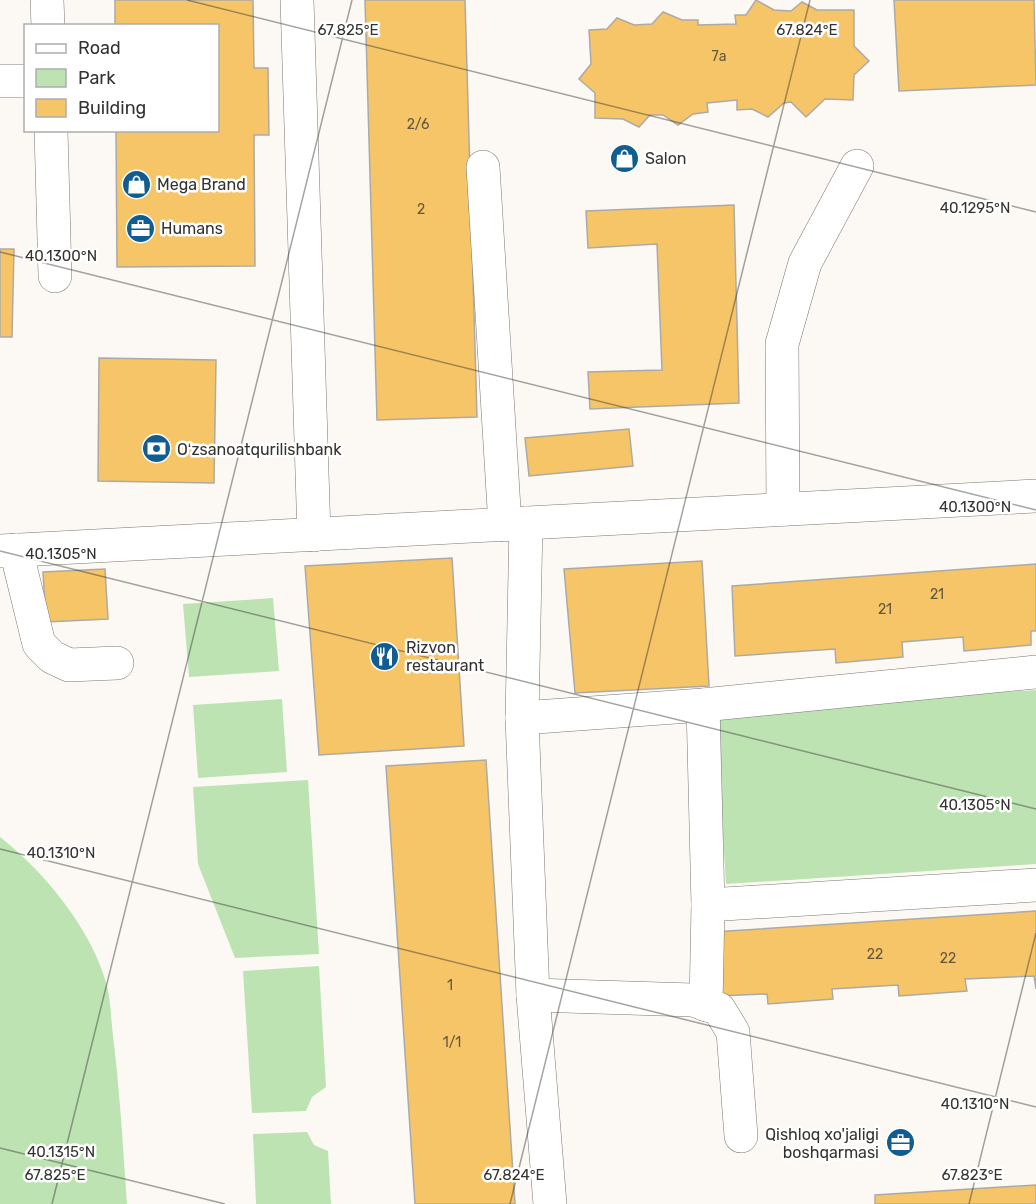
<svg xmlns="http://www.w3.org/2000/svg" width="1036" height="1204" viewBox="0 0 1036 1204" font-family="Rubik,sans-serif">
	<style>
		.green { fill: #bde3b3 }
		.building { fill: #f6c568; stroke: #adaaa5; stroke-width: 1.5 }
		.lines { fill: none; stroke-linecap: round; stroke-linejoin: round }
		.minor-casing { stroke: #7b7874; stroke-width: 34 }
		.minor { stroke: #fff; stroke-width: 33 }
		.ticks { fill: none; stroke: #343331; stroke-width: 1.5; stroke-opacity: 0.45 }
		.labels { text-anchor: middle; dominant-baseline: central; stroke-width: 5; stroke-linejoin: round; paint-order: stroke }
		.number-label { font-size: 14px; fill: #64583f }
		.poi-label { font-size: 16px; fill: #343331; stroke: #fff; text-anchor: start }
		.ticks-label { font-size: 15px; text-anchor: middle; fill: #343331; stroke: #fff; stroke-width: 5; stroke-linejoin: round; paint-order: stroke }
	</style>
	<rect width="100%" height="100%" fill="#fcf9f4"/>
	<g class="green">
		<polygon points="273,598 279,671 189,677 183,604"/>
		<polygon points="1036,690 1036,864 726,884 715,710"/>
		<polygon points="282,699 287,772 198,778 193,705"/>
		<polygon points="308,780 319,954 235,958 198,864 193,787"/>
		<path d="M 0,837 C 44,871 93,931 107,986 C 111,1002 111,1020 113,1036 C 120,1092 123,1148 127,1204 L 0,1204 Z"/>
		<polygon points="319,966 326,1087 312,1097 306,1111 252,1113 243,971"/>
		<polygon points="307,1132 314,1145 328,1151 331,1204 256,1204 253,1134"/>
	</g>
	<g class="building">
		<polygon points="115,0 253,0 254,68 268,68 269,135 254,135 255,266 117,267 116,130 218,130 218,26 115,26"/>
		<polygon points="365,0 465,0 477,417 377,420"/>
		<polygon points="756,0 774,10 791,11 802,2 817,10 854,10 854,46 869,61 854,75 853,100 825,99 806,117 791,102 784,103 768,117 752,109 737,110 737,100 707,103 708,112 693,114 678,125 663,115 650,115 639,127 623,119 595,118 595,93 579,79 591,64 589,30 607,29 617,18 634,25 652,24 663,12 682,20 698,20 698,25 736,24 735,15 746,15"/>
		<polygon points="894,0 1034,0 1036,85 899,91"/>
		<polygon points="734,205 739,403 590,409 588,372 662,370 657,244 588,248 586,211"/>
		<polygon points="0,249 14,249 12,337 0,337"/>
		<polygon points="99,358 216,360 214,483 98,481"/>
		<polygon points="629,429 633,466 529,476 525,438"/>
		<polygon points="452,558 464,746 319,755 305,566"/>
		<polygon points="702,561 709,686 575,693 564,569"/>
		<polygon points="1036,564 1036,631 1031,631 1031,645 964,651 963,637 902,642 903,657 836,663 835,649 735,656 732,586"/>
		<polygon points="105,569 108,619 46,622 43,572"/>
		<polygon points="486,760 515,1204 415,1204 386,766"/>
		<polygon points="1036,911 1036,989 1034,976 965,979 967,991 899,996 898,985 832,989 833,999 768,1004 767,994 717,996 713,932"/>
		<polygon points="1036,1185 1036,1204 875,1204 875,1195"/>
	</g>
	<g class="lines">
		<defs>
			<g id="minor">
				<polyline points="47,0 48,26"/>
				<polyline points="297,0 314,535"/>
				<polyline points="0,81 26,81"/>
				<polyline points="51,130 55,276"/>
				<polyline points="483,167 505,525"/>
				<polyline points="783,509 782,344 805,263 857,166"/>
				<polyline points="526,523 522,718 703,705 1036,672"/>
				<polyline points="16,550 39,644 52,657 69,665 117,663"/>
				<polyline points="0,551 1036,496"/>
				<polyline points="703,705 708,905 1036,885"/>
				<polyline points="522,718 533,995 693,1000 719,1009 733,1032 741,1136"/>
				<polyline points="533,995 550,1204"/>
				<polyline points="706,1005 708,905"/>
			</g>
		</defs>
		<use href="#minor" class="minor-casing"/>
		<use href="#minor" class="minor"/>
	</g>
	<path class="ticks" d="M 187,0 L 1036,212M 0,252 L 1036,510M 0,551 L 1036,809M 0,849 L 1036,1107M 0,1148 L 225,1204M 52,1204 L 352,0M 510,1204 L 810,0M 969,1204 L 1036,933"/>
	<defs>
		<symbol id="shop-disc" viewBox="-11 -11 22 22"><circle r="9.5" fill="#115d90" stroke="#fff"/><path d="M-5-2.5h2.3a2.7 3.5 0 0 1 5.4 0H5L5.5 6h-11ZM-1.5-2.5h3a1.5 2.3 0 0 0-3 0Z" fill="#fff"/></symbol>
		<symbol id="office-disc" viewBox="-11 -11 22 22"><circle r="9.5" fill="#115d90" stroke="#fff"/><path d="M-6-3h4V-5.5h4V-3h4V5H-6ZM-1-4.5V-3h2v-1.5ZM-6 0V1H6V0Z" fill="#fff"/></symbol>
		<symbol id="bank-disc" viewBox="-11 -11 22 22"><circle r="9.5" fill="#115d90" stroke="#fff"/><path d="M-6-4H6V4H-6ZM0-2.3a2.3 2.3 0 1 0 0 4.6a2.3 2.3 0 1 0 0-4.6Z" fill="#fff"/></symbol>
		<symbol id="restaurant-disc" viewBox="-11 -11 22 22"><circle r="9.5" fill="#115d90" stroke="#fff"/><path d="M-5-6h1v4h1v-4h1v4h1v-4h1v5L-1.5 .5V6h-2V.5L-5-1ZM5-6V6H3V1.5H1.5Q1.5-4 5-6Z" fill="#fff"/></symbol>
	</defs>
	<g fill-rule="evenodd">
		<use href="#shop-disc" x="608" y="142" width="33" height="33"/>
		<use href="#shop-disc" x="120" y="168" width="33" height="33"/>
		<use href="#office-disc" x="124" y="212" width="33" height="33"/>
		<use href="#bank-disc" x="140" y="432" width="33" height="33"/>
		<use href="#restaurant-disc" x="368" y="640" width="33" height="33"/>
		<use href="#office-disc" x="884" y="1126" width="33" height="33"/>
	</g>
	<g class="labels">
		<g class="number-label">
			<text x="719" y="56">7a</text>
			<text x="418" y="124">2/6</text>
			<text x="421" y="209">2</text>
			<text x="937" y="594">21</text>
			<text x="885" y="609">21</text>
			<text x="875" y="954">22</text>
			<text x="948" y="958">22</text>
			<text x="450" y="985">1</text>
			<text x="452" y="1042">1/1</text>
		</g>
		<g class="poi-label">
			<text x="645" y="158">Salon</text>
			<text x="157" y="184">Mega Brand</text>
			<text x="161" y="228">Humans</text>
			<text x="177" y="449">Oʻzsanoatqurilishbank</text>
			<text x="406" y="647">Rizvon<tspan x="406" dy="18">restaurant</tspan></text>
			<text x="879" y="1134" text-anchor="end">Qishloq xo'jaligi<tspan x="879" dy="18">boshqarmasi</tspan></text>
		</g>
	</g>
	<g class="ticks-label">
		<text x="348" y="35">67.825°E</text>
		<text x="807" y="35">67.824°E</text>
		<text x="975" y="213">40.1295°N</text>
		<text x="61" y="261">40.1300°N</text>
		<text x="975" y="512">40.1300°N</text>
		<text x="61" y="559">40.1305°N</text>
		<text x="975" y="810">40.1305°N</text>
		<text x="61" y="858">40.1310°N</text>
		<text x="975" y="1109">40.1310°N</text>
		<text x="61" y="1157">40.1315°N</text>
		<text x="55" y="1180">67.825°E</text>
		<text x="514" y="1180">67.824°E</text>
		<text x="972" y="1180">67.823°E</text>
	</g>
	<rect x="24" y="24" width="195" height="108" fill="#ffffff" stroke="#aeadad" stroke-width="1.5"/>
	<rect x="36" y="44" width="30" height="9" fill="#ffffff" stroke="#aeadad" stroke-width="1.5"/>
	<text x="78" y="54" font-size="18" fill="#343331">Road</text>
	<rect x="36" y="69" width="30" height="18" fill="#bde3b3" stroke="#aeadad" stroke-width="1.5"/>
	<text x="78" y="84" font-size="18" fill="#343331">Park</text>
	<rect x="36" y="99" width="30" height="18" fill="#f6c568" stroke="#aeadad" stroke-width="1.5"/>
	<text x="78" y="114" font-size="18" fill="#343331">Building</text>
</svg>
